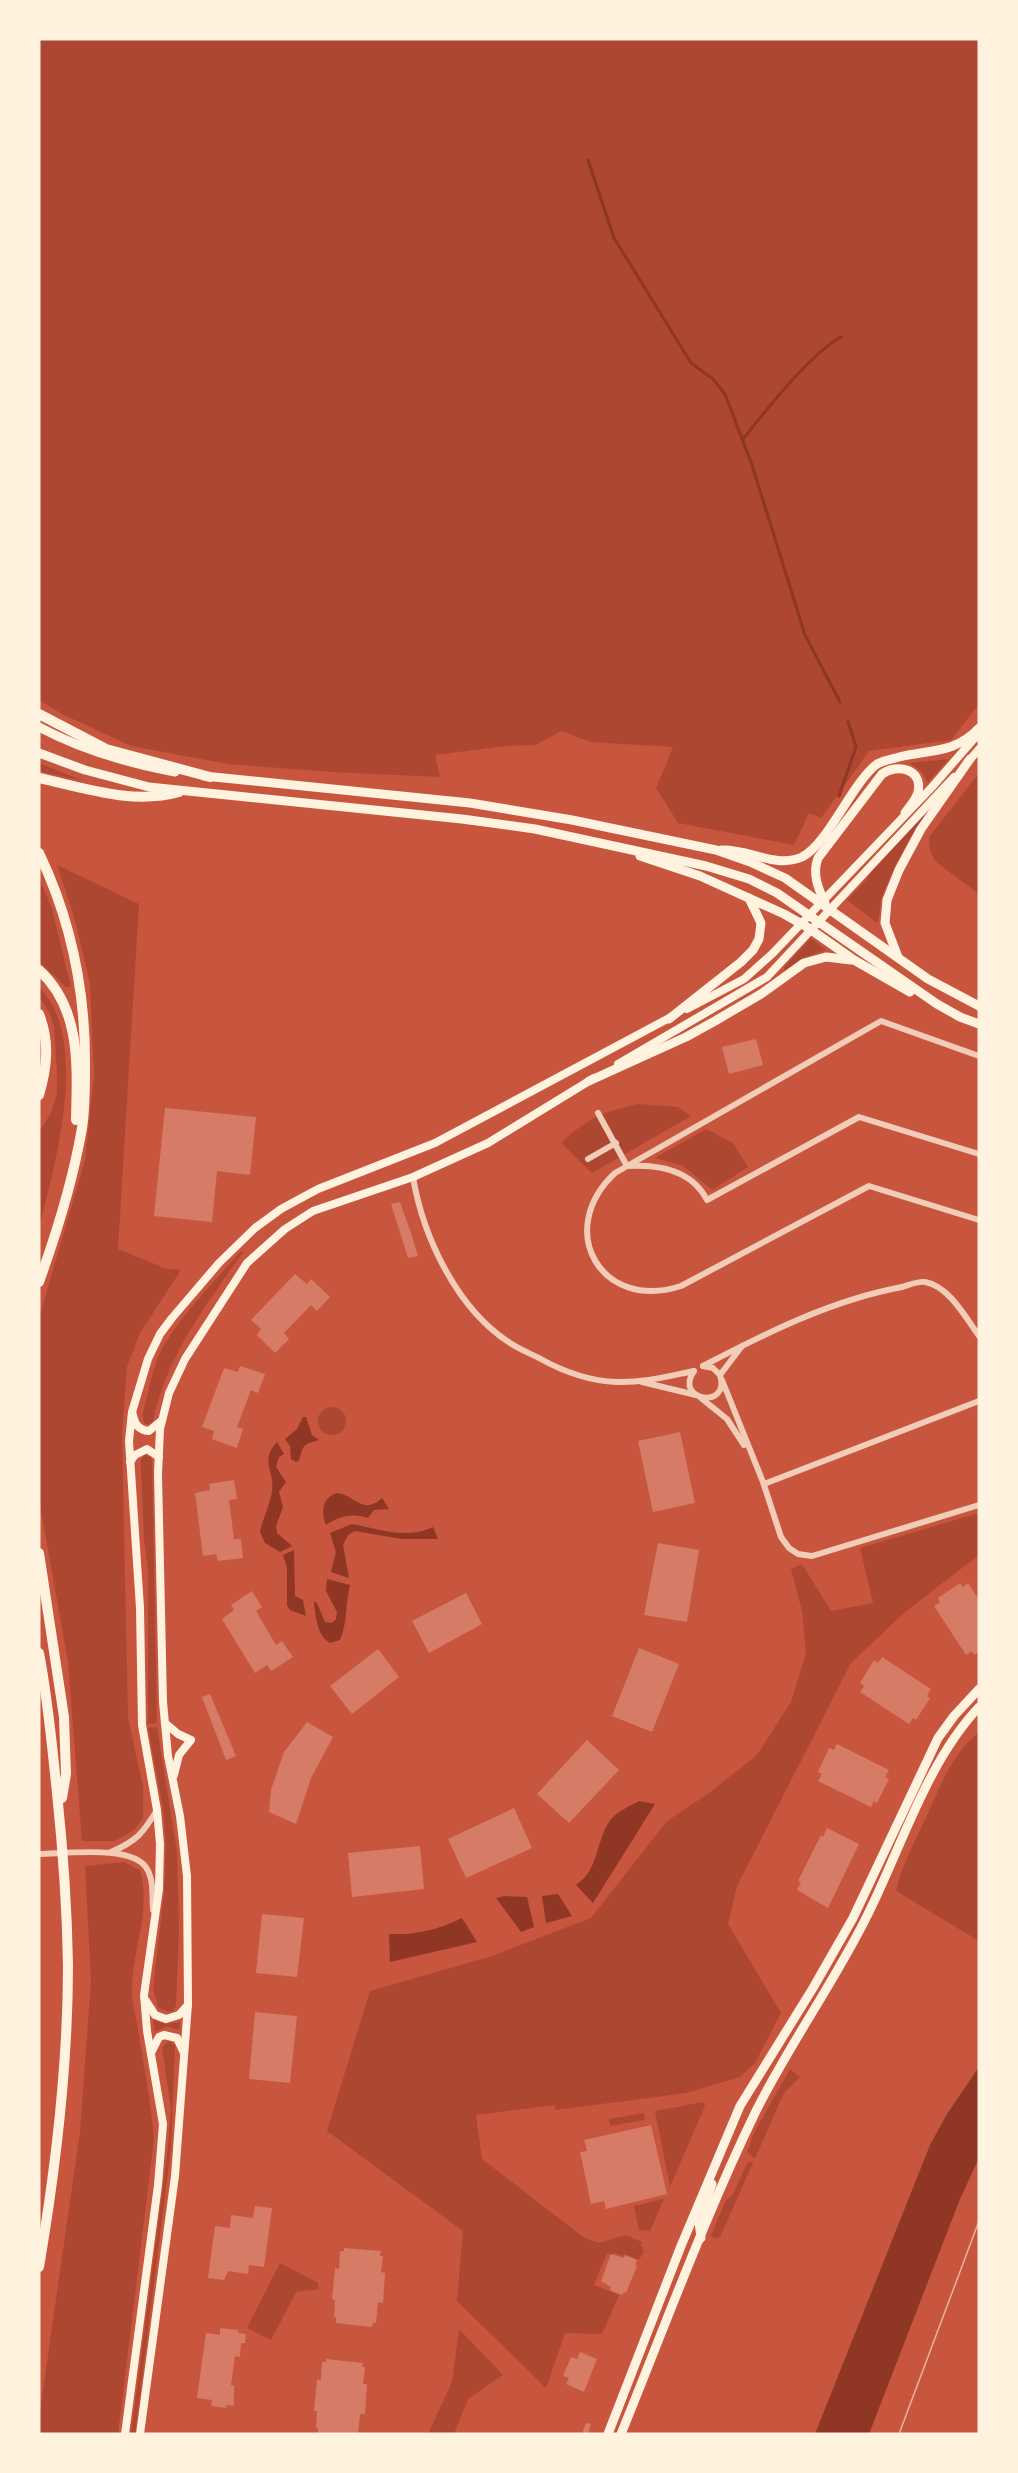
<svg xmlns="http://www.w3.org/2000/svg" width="1018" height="2473" viewBox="0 0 1018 2473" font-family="'Libre Baskerville',serif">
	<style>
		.green { fill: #ae4732 }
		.water { fill: #8f3625 }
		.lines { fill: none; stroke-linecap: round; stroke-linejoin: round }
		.stream { stroke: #8f3625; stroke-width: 3 }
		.building { fill: #d67c66 }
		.minor { stroke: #f1ccb7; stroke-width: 6 }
		.secondary { stroke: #fff3e0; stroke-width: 8 }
		.primary { stroke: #fff3e0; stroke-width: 9 }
		.motorway { stroke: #fff3e0; stroke-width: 10 }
		.tram { stroke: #e9b49f; stroke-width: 1.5 }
	</style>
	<rect width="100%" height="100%" fill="#c8553d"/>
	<g class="green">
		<polygon points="39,39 979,39 979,704 951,740 869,751 821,818 809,813 794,845 678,823 656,788 673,747 590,742 562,731 535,745 505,746 435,755 440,777 331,772 228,764 131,746 62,714 39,700"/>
		<polygon points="949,759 928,782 921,771 909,763"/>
		<polygon points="39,763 83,781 39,771"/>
		<polygon points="979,773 979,894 936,862 930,851 929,837"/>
		<path d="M 927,812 C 909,838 894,867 882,896 C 879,905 881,915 877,923 L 847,900 L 866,880 L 885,852 Z"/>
		<polygon points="57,865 139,904 118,1249 167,1269 181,1270 140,1333 127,1367 122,1434 128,1717 143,1787 143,1818 134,1830 115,1841 82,1841 68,1662 39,1499 39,1318 85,1160 94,1076 90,984 75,920"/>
		<polygon points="39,877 52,909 71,987 66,987 39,961"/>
		<polygon points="811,938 826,950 803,958 784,971 784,967"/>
		<path d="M 39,987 C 91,1039 55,1165 39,1228 L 39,1132 L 51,1113 L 57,1093 L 57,1072 L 54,1027 L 49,1012 L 39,997 Z"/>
		<path d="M 638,1104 L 678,1107 L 691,1116 L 592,1173 L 561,1143 C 587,1118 603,1112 638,1104 Z"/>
		<polygon points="706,1129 733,1143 748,1167 712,1190 683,1166 655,1158"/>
		<path d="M 241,1251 L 243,1252 C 206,1305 166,1357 153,1421 L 150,1424 L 145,1424 C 140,1417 145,1406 147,1397 C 150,1384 153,1370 158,1357 C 175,1321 215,1281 241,1251 Z"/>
		<circle cx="332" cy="1421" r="14"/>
		<polygon points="145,1455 151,1457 152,1461 157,1723 148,1724 148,1569 144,1539 141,1468 141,1459"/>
		<polygon points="979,1513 979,1555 905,1612 851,1663 737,1886 728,1924 781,2013 755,2063 740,2077 687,2093 555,2110 555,2105 476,2115 482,2159 583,2237 599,2243 625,2235 642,2242 641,2246 644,2251 639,2260 624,2254 623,2256 614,2253 613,2255 607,2253 594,2285 619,2295 602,2334 565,2333 546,2388 457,2301 463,2231 327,2131 370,1991 492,1956 591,1918 667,1821 709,1793 757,1755 791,1702 806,1653 802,1611 791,1569 802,1564 831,1611 873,1603 860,1548"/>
		<polygon points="157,1727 177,1852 179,1932 176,2005 174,2010 170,2012 158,2008 153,1988 164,1894 166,1842 163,1809 148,1728"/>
		<path d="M 979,1732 L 979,1941 L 896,1891 C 901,1867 913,1845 924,1822 C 939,1790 951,1754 979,1732 Z"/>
		<path d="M 124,1862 L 140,1870 C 152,1911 131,1952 132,1993 C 132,2005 137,2018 138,2030 C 144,2066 151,2103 154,2139 L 118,2434 L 39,2434 L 39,2418 L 80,2132 L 91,1980 L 85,1866 Z"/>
		<polygon points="153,2020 165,2024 180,2022 179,2030 167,2026 155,2032"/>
		<polygon points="169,2041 175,2046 171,2148 135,2434 131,2434 168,2148 171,2109 162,2047"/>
		<polygon points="790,2069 800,2077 784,2093 720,2237 714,2238 711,2235 726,2200 732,2196 748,2162 753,2162 755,2159 747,2152 755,2131"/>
		<polygon points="703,2102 705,2106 670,2187 655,2111"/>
		<polygon points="644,2113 645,2120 610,2126 609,2119"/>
		<polygon points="664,2199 650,2231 639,2230 634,2206"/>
		<polygon points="280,2263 318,2283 319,2289 296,2292 271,2340 247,2328"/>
		<polygon points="459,2329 503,2375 468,2399 454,2434 428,2434 452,2382"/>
	</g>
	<g class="water">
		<path d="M 303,1417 L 306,1417 L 312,1435 L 319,1440 C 303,1445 304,1443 299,1461 L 296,1462 L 291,1459 L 290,1446 L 285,1439 L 297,1429 Z"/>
		<path d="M 277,1442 L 284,1454 L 279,1457 L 276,1467 L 286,1482 L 279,1492 L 283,1507 L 276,1526 L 277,1533 L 292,1546 L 280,1552 L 265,1543 L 260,1532 C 263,1518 270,1505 272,1491 C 275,1469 259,1462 277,1442 Z"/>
		<path d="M 337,1493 C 356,1495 362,1516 382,1498 L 389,1509 L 374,1510 L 368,1518 C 352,1513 339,1516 326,1525 C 321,1511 322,1498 337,1493 Z"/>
		<path d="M 352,1524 C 379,1529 407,1540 433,1527 L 438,1539 L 402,1539 L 355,1531 L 348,1535 L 343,1545 L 349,1578 L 331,1572 L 336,1552 L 330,1533 Z"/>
		<polygon points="294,1550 295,1596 303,1600 306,1616 290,1610 287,1605 287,1568 283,1555"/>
		<path d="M 327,1579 L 350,1585 C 345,1604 348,1621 340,1640 L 330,1643 C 317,1636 316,1617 314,1604 L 314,1601 L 317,1603 L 325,1622 L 332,1623 L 336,1619 L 337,1612 L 326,1591 Z"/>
		<path d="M 639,1801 L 655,1804 L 593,1903 L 576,1885 C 600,1869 595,1841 611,1819 C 618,1811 630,1806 639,1801 Z"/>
		<polygon points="558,1894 572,1916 546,1923 542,1896"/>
		<polygon points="504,1896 527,1897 534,1927 521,1932 496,1898"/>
		<path d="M 462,1918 L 477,1942 L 390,1962 L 389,1934 C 415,1935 438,1930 462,1918 Z"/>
		<polygon points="979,2067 979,2158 960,2199 869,2434 815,2434 930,2145 947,2114"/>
	</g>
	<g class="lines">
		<g class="stream">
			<polyline points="588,160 614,238 691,363 713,379 725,394 752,465 805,635 840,702"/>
			<path d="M 743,439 C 767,409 809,355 841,337"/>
			<polyline points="839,796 856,747 848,722"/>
		</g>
	</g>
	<g class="building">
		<polygon points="756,1039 763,1065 729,1074 722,1047"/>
		<polygon points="165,1108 256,1117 250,1175 217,1171 212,1222 154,1216"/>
		<polygon points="400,1202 411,1233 418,1256 408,1258 391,1204"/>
		<polygon points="295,1274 307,1284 311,1279 330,1297 317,1311 311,1305 284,1333 289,1339 275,1353 257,1335 261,1329 251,1320"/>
		<polygon points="240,1366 265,1374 258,1393 251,1390 237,1427 243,1429 237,1448 212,1439 214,1431 202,1427 224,1368 238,1372"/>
		<polygon points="680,1432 695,1503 653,1512 638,1441"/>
		<polygon points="234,1480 237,1499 229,1500 234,1539 241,1539 243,1558 218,1561 216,1554 203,1556 195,1493 210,1490 209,1484"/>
		<polygon points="658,1543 699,1550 687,1622 644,1615"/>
		<polygon points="960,1583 963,1587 968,1583 979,1600 979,1652 974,1655 972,1651 966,1655 934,1606 940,1602 938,1598"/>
		<polygon points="252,1591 262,1607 256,1611 276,1645 282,1641 293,1657 271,1671 267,1665 255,1673 222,1619 234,1610 231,1605"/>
		<polygon points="466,1593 482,1624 429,1653 412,1621"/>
		<polygon points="639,1648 679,1664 652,1732 612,1716"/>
		<polygon points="378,1649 399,1677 352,1714 330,1686"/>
		<polygon points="882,1657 931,1689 927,1696 930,1698 916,1720 913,1718 909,1724 860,1692 864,1686 860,1683 874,1660 878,1663"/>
		<polygon points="210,1694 236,1756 226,1760 202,1697"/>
		<polygon points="307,1722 333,1737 311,1778 296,1824 269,1812 271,1790 284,1752"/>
		<polygon points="587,1740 619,1770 569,1823 537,1794"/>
		<polygon points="837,1744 889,1770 885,1777 889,1779 877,1803 874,1801 871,1807 818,1781 822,1774 818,1772 829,1748 834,1750"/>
		<polygon points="514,1808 532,1848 466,1878 448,1839"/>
		<polygon points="827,1828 859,1844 828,1908 797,1890 801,1882 798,1881 821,1835 823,1837"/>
		<polygon points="420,1846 424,1889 352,1897 348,1853"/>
		<polygon points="262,1914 304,1918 297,1977 256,1973"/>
		<polygon points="255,2012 297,2016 290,2083 249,2079"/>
		<polygon points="651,2125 667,2194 606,2209 604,2201 591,2204 580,2152 587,2151 584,2140"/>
		<polygon points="255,2206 272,2208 264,2267 249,2265 248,2274 228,2271 224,2280 208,2278 215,2226 230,2228 231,2215 253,2218"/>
		<polygon points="344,2248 381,2251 380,2256 383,2256 381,2272 385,2273 383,2303 378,2302 376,2323 373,2323 372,2327 336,2323 336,2317 334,2317 335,2300 332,2299 335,2268 339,2269 340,2251 344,2251"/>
		<polygon points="611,2254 624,2258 625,2255 637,2260 635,2265 637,2266 626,2293 624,2292 622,2295 610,2290 611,2287 601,2281"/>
		<polygon points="220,2328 238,2330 238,2333 246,2334 245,2343 241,2343 240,2357 235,2356 231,2385 234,2386 234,2406 226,2405 227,2408 211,2406 212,2400 197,2398 206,2333 220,2335"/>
		<polygon points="580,2352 597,2359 584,2392 566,2384 569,2378 563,2376 571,2357 577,2359"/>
		<polygon points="326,2359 363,2363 362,2367 365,2367 363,2384 367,2384 365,2414 360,2414 358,2434 318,2434 318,2428 316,2428 317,2411 314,2411 317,2380 321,2380 322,2362 326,2362"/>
		<polygon points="586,2423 591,2424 588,2434 582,2434"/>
	</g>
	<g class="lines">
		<g class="minor">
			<path d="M 979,1056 L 881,1021 L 615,1173 C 554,1230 601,1312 681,1286 L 869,1186 L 979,1220"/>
			<path d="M 598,1113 L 627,1166 C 658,1164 692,1170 707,1200 L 859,1117 L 979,1154"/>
			<polyline points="588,1159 616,1143"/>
			<path d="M 413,1177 C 423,1237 457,1309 510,1343 C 519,1349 529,1353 539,1358 C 562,1371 589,1381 617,1382 C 643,1383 669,1376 694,1371"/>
			<path d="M 703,1366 C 766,1333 832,1300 902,1287 C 909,1285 918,1281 925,1282 C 949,1286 966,1318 979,1336"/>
			<polyline points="703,1366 713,1368 720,1375"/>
			<path d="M 694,1371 C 673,1401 731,1410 720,1375 L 742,1346"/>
			<polyline points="722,1380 763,1482 781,1537 789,1548 798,1554 812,1556 979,1505"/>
			<polyline points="642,1382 696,1395"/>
			<polyline points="701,1398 727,1419 744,1445"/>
			<polyline points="764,1484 979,1401"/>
			<path d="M 111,1852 C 137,1841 143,1833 157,1810"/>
			<path d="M 39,1854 C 64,1854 133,1844 147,1869 C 154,1880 152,1897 153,1910"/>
		</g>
		<g class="secondary">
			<polyline points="967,763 979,749"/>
			<polyline points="687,1009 744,979 772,954 932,787 979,733"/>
			<polyline points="618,1064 767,977 954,777"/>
			<path d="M 133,1415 C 135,1425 139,1430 149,1431 L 161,1421"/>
			<polyline points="130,1462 135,1455 147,1449 159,1457"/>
			<polyline points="165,1723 178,1734 191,1740 179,1755 174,1775"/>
			<polyline points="146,2001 155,2015 166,2019 179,2015 188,2005"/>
			<polyline points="151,2053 159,2037 164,2035 177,2038 184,2053"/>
			<polyline points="125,2434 158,2185 163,2124 147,2031 144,1995 159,1889 160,1844 157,1810 142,1725 140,1608 129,1441 132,1412 148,1359 160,1334 172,1318 219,1263 255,1228 281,1209 318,1189 435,1143 673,1016"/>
			<polyline points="140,2434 175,2176 188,2004 187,1876 180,1816 168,1756 163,1702 158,1474 160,1429 169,1393 185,1359 247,1263 285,1229 313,1211 413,1177 488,1143 594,1078"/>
		</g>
		<g class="primary">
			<path d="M 39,727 C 82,750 127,763 175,772"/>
			<polyline points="39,753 85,770 149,787 462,819 535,829 706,866 749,879 777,893 937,1004 960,1017 979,1024"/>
			<polyline points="204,776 470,803 572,820 716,850 750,862 785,878 928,979 979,1006"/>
			<path d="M 721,850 C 748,848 775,869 802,857 C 828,844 852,783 877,764 C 884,760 892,759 899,757 C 932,749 954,754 979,728"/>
			<polyline points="640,856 700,876 784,914 807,927 854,960 910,992"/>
			<path d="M 825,903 C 818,888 812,874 818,858 L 882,774 C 897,763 923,769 918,792 C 916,800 909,807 905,813"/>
			<polyline points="898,957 885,923 887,900 899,870 921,829 970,759"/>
			<polyline points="669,1019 741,962 753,950 759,939 761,923 749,898"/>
			<polyline points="589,1081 686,1037 715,1021 761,994 804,963 826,957 851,960"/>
			<polyline points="701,2238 699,2222 712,2184"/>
			<polyline points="608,2434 681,2246 740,2106 813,1988 853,1918 938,1738 954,1716 979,1689"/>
			<path d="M 621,2434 C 665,2326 705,2216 756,2111 C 789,2045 833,1984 866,1918 C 901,1849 926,1763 979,1707"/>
		</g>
		<g class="motorway">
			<polyline points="39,714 106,749 210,777"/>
			<path d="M 39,778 C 85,788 133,805 179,792"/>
			<path d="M 39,853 C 72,922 86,993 85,1069 C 85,1089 85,1109 82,1128 C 73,1181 57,1232 39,1282"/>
			<path d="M 39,970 C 82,1009 77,1068 76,1120"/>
			<path d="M 39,1014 C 50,1042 47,1068 39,1095"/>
			<polyline points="39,1553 64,1717 66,1774 62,1798"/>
			<path d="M 39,1653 C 48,1699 52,1746 57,1793 C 63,1850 67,1907 68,1965 C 68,2066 56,2167 39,2267"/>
		</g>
		<polyline class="tram" points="899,2434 979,2221"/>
	</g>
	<rect width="1018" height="2473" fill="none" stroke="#fff3e0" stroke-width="81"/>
</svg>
